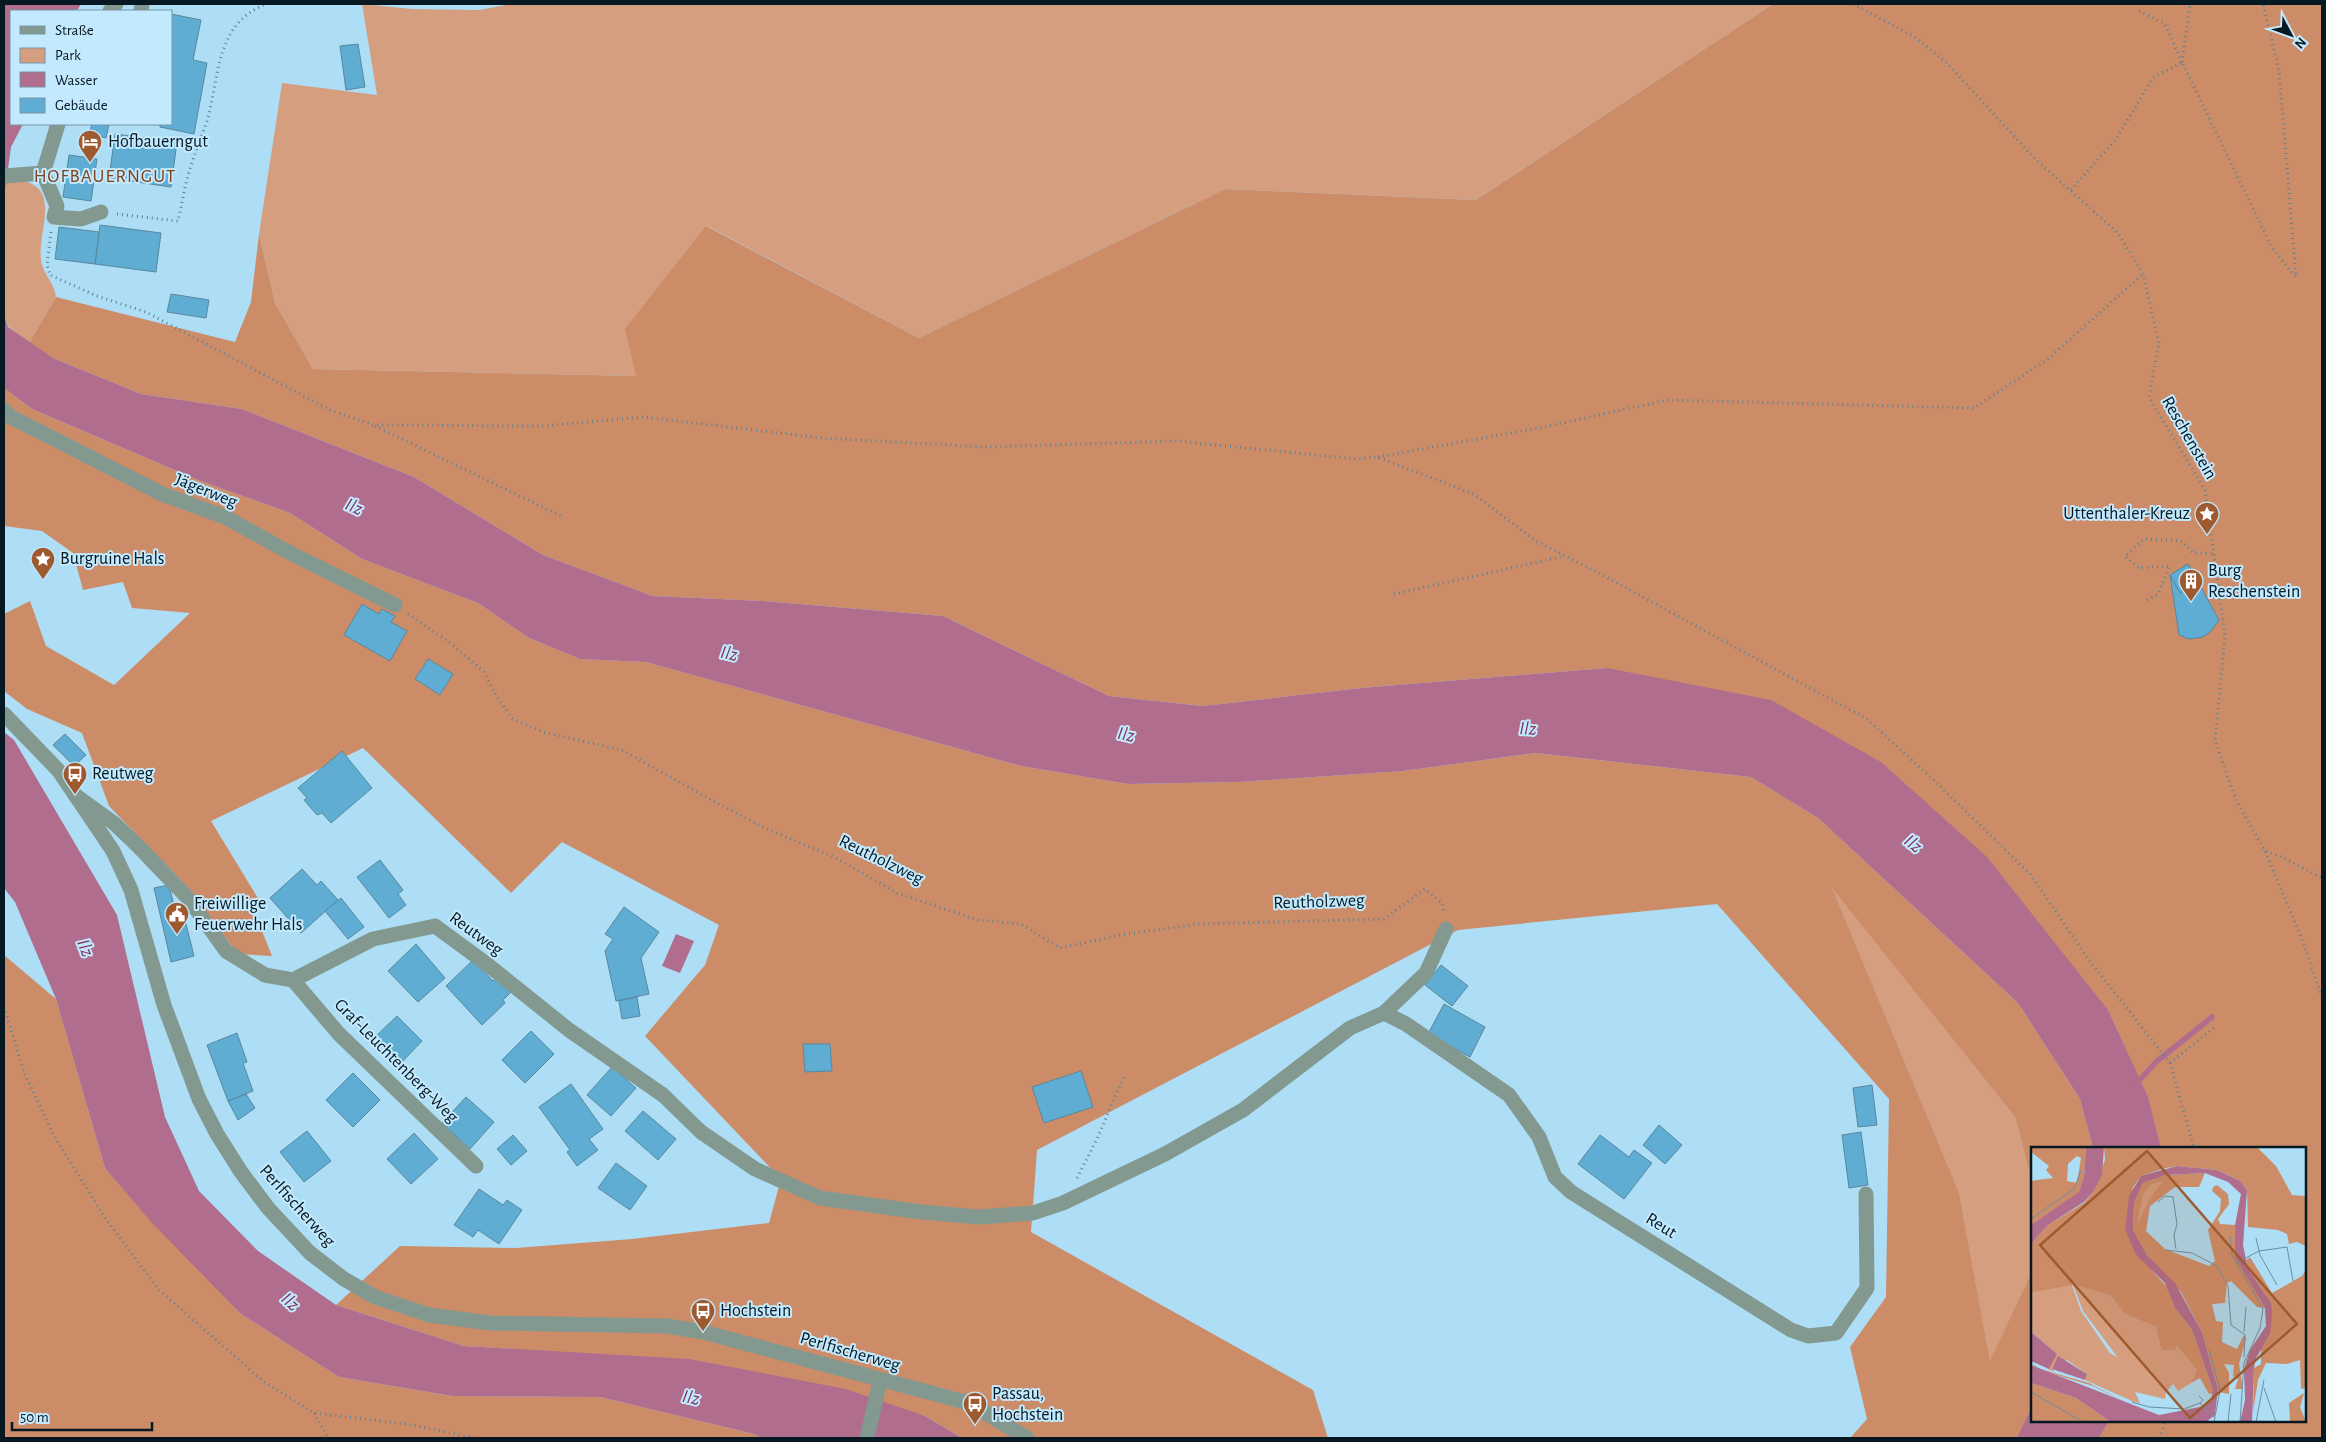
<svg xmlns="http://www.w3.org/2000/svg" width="2326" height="1442" viewBox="0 0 2326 1442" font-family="'Alegreya Sans',sans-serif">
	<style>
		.green { fill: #d59e7f }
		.forest { fill: #cd8c68 }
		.water { fill: #b06d8d }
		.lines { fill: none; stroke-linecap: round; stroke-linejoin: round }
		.stream { stroke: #b06d8d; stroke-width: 5.5 }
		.building { fill: #5fadd2; stroke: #59879e }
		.path { stroke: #5f8192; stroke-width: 3; stroke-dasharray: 1 4; stroke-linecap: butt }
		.minor { stroke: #839990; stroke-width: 15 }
		.labels { text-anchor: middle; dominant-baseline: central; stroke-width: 4; stroke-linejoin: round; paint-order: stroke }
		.poi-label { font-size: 18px; fill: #061821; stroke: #c2e9fd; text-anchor: start }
		.street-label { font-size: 18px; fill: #061821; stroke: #c2e9fd }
		.neighbourhood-label { font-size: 19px; letter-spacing: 1px; fill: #80421a; stroke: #c2e9fd }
		.water-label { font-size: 19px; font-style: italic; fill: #802e5a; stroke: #c2e9fd }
		.inset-road { fill: none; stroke: #6a8fa1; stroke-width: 1 }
		.view { fill: #9f592e; fill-opacity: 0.15; stroke: #9f592e; stroke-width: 2.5 }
		.inset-edge { fill: none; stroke: #061821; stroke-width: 2.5 }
	</style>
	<rect width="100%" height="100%" fill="#addef6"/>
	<g class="green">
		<polygon points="362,4 412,9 479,10 512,4 1773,4 1476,200 1225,189 919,338 707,226 636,376 313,369 275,303 259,234 282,83 377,95"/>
		<path d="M 23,181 C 64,190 34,237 42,265 C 46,277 55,285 56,297 L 29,343 L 8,326 L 4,314 L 4,198 L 6,183 Z"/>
		<polygon points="1831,886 2015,1117 2032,1182 2032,1271 1990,1362 1959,1192"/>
	</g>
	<g class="forest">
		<polygon points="1773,4 2322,4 2322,1438 2099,1438 2109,1421 2305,1421 2305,1148 2161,1148 2147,1097 2108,1010 1607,668 1361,688 1203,706 1109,696 943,616 763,601 653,596 543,555 414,477 242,409 141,394 53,358 29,343 56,297 235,342 251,302 259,234 275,303 313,369 636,376 625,329 706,226 919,338 1225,189 1476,200"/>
		<polygon points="4,388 32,409 198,480 290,513 362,559 478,603 529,638 580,659 646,662 1021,766 1128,784 1239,782 1403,771 1536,753 1751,777 1818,818 2018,1003 2080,1099 2093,1148 2032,1148 2032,1182 2015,1117 1832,888 1959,1192 1990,1361 2032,1271 2032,1406 2019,1435 2017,1438 1850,1438 1867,1419 1850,1347 1886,1297 1889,1099 1717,904 1458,930 1037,1150 1031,1232 1313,1390 1328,1438 962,1438 925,1416 570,1353 464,1346 336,1305 400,1246 516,1248 632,1239 769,1223 781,1179 645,1036 705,965 719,925 562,842 511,893 363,748 211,821 259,900 256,916 272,956 238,954 181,880 109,806 82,733 27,709 4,691 4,614 30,601 46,646 114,685 190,613 132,608 123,582 83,590 73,553 42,531 4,526"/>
		<polygon points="4,955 56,999 105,1168 241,1314 339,1377 452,1396 600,1397 754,1434 761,1438 4,1438"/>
	</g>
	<g class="water">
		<polygon points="4,4 81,4 77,11 11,11 11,124 23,124 11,147 4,198"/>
		<polygon points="4,314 8,327 53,358 141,394 242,409 414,477 543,555 653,596 763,601 943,616 1109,696 1203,706 1361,688 1607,668 1771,700 1881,762 1987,857 2108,1010 2148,1097 2161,1148 2093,1148 2080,1099 2018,1003 1818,818 1751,777 1536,753 1403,771 1239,782 1128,784 1021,766 646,662 580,659 529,638 478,603 362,559 290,513 198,480 32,409 4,388"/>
		<polygon points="4,732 14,740 117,915 165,1117 199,1191 258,1251 336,1305 464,1346 689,1359 846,1389 925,1416 962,1438 761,1438 754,1434 600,1397 452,1396 339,1377 241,1314 152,1223 105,1168 56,999 15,902 4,888"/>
		<polygon points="676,934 694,941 680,973 662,966"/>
		<polygon points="2032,1406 2032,1421 2109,1421 2099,1438 2017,1438"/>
	</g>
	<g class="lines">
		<polyline class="stream" points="2135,1085 2156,1062 2212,1017"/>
	</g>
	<g class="building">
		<polygon points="171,14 201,20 193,60 207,63 194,134 160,127 160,124 171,124"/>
		<polygon points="358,44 365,87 346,90 340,46"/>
		<polygon points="92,124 109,124 106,138 89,134"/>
		<polygon points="115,134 177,142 171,187 109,178"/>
		<polygon points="69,155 97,159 91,201 63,197"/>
		<polygon points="100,225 161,233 156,272 95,264"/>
		<polygon points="59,227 99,232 95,264 55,259"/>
		<polygon points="171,294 209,300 206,318 167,312"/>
		<polygon points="2188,564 2219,620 2211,631 2203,637 2189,639 2179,635 2170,575"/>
		<polygon points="2188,564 2198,583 2180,593 2170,575"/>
		<polygon points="362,604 379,614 382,609 395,616 391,622 407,631 390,661 344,635"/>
		<polygon points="428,659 453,674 440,695 415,679"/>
		<polygon points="65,734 86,755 74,766 53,745"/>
		<polygon points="342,751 372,788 331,823 322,813 317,815 304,800 307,798 298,788"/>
		<polygon points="380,860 403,890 398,894 406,905 389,918 357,877"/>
		<polygon points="302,869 317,885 321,881 338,900 301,933 270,898"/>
		<polygon points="169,885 176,914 183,912 194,956 171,962 154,888"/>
		<polygon points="341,898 364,927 348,939 325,911"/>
		<polygon points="624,907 659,932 641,958 649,994 616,1001 605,951 613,939 605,934"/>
		<polygon points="416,944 445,978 418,1002 388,971"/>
		<polygon points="473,960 493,981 497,977 511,992 503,1000 505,1003 482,1025 446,986"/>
		<polygon points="1441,965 1468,986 1452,1006 1425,985"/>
		<polygon points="637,997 640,1016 622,1019 619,1001"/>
		<polygon points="1444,1004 1485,1027 1470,1057 1428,1034"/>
		<polygon points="397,1016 422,1041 400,1064 374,1038"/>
		<polygon points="531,1031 554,1054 525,1083 502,1060"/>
		<polygon points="237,1033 247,1062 243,1063 253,1091 228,1101 207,1045"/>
		<polygon points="803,1044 830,1044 832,1071 805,1072"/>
		<polygon points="612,1067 636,1088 611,1116 587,1095"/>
		<polygon points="1081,1071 1093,1107 1044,1123 1032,1087"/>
		<polygon points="353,1073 380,1100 353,1127 326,1100"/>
		<polygon points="571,1084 603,1129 589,1139 598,1150 577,1166 567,1152 570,1150 539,1107"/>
		<polygon points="1872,1085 1877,1125 1858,1127 1853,1088"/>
		<polygon points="246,1094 255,1108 238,1120 228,1101"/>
		<polygon points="466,1097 494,1122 470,1149 442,1123"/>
		<polygon points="643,1111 676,1139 658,1160 625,1131"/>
		<polygon points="1659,1125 1682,1145 1665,1164 1643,1145"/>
		<polygon points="307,1131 331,1161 304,1182 280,1152"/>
		<polygon points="1861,1132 1868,1185 1849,1188 1842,1135"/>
		<polygon points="414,1133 438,1159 411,1184 387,1159"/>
		<polygon points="513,1135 527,1151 511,1165 497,1149"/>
		<polygon points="1600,1135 1629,1157 1634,1150 1652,1163 1624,1199 1578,1164"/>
		<polygon points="616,1163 647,1186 630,1210 598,1188"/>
		<polygon points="479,1189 503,1205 507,1200 522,1210 499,1244 478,1230 473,1237 454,1225"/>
	</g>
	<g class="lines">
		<g class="path">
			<polyline points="1853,4 1913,36 1946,62 2035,159 2118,233 2143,274 2159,343 2149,397 2205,490 2225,637 2215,740 2236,800 2265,851 2304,944 2322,998"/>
			<polyline points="2139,11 2165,24 2182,62"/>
			<polyline points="2182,62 2190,4"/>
			<polyline points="2071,190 2116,139 2153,78 2182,62 2272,248 2296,277 2279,70 2263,4"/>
			<path d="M 117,214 L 178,221 C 182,205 184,188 189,172 C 194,155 201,139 207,121 C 220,77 214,25 266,4"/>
			<polyline points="51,232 47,265 50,275 97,296 146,312 330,410 373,425 543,426 643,417 822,438 986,447 1175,441 1357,459 1377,457 1474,494 1536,541 1597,572 1867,719 1938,784 2030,874 2089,960 2170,1063 2194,1148"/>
			<polyline points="375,426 561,516"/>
			<polyline points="1378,457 1544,427 1667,400 1974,408 2048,359 2143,274"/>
			<polyline points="1394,594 1565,556"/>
			<polyline points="2147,600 2158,594 2170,566 2139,568 2125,556 2144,539 2182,541 2193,553 2215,554"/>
			<polyline points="408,614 449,642 484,672 497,697 513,719 543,732 622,750 706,797 765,828 838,859 897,893 978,920 1021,924 1060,948 1120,935 1198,924 1384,919 1425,889 1442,903 1444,914"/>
			<polyline points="2266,851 2284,858 2322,878"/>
			<polyline points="4,1007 24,1072 53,1134 103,1215 158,1289 263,1381 314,1413 407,1424 475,1438"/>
			<polyline points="2170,1063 2215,1027"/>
			<polyline points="1077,1178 1097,1139 1124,1076"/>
			<polyline points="314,1413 328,1438"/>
			<polyline points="2159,1438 2166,1421"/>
		</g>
		<g class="minor">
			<polyline points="110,11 116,4"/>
			<polyline points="141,11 142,4"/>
			<polyline points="58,124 43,173 57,206 54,217 81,219 101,212"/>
			<polyline points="4,176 43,173"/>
			<polyline points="4,410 11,417 162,494 225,517 294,555 395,605"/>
			<polyline points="4,714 59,771 113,851 131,890 164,1005 199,1099 217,1134 241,1172 268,1208 310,1253 344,1279 375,1297 429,1315 490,1323 667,1326 703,1332 969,1403 1027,1438"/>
			<polyline points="75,795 115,824 137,845 188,898 226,951 265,975 293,980 373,939 435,926 488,965 569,1030 663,1095 701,1132 755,1169 820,1198 921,1212 979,1217 1033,1213 1063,1203 1165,1154 1243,1110 1350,1028 1384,1013 1426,973 1446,929"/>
			<polyline points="293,980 339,1034 476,1166"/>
			<polyline points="1384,1013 1406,1024 1509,1095 1539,1137 1555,1177 1571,1192 1791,1330 1808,1336 1836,1333 1867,1288 1866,1194"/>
			<polyline points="867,1438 880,1381"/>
		</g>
	</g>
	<defs>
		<symbol id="hotel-pin" viewBox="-11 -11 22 30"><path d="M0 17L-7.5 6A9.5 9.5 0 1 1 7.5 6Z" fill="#9f592e" stroke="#c2e9fd"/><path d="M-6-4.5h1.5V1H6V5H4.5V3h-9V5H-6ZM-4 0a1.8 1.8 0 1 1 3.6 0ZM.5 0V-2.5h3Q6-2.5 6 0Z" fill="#fff"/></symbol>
		<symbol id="sight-pin" viewBox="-11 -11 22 30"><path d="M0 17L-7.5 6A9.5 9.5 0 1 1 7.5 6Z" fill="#9f592e" stroke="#c2e9fd"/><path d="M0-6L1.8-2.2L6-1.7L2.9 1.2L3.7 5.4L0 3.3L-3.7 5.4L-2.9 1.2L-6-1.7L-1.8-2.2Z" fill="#fff"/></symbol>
		<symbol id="building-pin" viewBox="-11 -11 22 30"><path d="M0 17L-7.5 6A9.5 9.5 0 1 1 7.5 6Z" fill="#9f592e" stroke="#c2e9fd"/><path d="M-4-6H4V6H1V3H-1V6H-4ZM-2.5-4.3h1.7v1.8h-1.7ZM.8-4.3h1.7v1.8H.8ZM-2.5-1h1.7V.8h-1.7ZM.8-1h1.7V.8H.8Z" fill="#fff"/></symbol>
		<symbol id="bus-pin" viewBox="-11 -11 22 30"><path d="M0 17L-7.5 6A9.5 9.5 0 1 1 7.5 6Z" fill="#9f592e" stroke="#c2e9fd"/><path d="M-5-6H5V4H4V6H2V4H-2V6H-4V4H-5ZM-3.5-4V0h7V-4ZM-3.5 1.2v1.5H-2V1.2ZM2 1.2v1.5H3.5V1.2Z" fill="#fff"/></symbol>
		<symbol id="civic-pin" viewBox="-11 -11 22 30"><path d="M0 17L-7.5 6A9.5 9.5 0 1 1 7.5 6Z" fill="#9f592e" stroke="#c2e9fd"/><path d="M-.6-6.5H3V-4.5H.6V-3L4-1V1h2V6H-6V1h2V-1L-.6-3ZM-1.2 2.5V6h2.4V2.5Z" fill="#fff"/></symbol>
	</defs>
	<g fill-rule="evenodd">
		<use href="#hotel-pin" x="76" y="128" width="28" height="38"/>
		<use href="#sight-pin" x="2193" y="500" width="28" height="38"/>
		<use href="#sight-pin" x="29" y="545" width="28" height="38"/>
		<use href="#building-pin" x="2177" y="567" width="28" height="38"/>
		<use href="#bus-pin" x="61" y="760" width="28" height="38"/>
		<use href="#civic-pin" x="163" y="900" width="28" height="38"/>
		<use href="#bus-pin" x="689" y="1297" width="28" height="38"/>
		<use href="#bus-pin" x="961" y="1390" width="28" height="38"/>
	</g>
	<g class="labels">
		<g class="poi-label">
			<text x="108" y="142">Hofbauerngut</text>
			<text x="2190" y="514" text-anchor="end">Uttenthaler-Kreuz</text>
			<text x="60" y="559">Burgruine Hals</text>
			<text x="2208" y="571">Burg<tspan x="2208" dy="21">Reschenstein</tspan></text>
			<text x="92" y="774">Reutweg</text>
			<text x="194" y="904">Freiwillige<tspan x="194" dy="21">Feuerwehr Hals</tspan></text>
			<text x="720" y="1311">Hochstein</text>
			<text x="992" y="1394">Passau,<tspan x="992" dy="21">Hochstein</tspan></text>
		</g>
		<g class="street-label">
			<text transform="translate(2189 438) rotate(60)">Reschenstein</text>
			<text transform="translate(206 491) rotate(22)">Jägerweg</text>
			<text transform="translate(881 860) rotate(26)">Reutholzweg</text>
			<text transform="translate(1319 902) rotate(-2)">Reutholzweg</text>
			<text transform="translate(476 934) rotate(36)">Reutweg</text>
			<text transform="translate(396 1061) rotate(45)">Graf-Leuchtenberg-Weg</text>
			<text transform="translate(297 1206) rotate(48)">Perlfischerweg</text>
			<text transform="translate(1661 1226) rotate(32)">Reut</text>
			<text transform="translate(850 1352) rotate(16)">Perlfischerweg</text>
		</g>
		<g class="neighbourhood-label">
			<text x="105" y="176">HOFBAUERNGUT</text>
		</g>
		<g class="water-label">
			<text transform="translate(354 507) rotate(24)">Ilz</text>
			<text transform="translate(729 654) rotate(12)">Ilz</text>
			<text transform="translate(1528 729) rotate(4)">Ilz</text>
			<text transform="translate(1126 735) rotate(12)">Ilz</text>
			<text transform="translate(1913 844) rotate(39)">Ilz</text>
			<text transform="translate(85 948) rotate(69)">Ilz</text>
			<text transform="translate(290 1302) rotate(42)">Ilz</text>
			<text transform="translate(691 1398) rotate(13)">Ilz</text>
		</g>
	</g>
	<g transform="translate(2031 1147)">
		<rect width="275" height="275" fill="#addef6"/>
		<path d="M 132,35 L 121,48 L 107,77 L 112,49 L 119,38 ZM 41,138 L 50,164 L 79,206 L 126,233 L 135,244 L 134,252 L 104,245 L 109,256 L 101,254 L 54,233 L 56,227 L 36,213 L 21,222 L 24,225 L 16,222 L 26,207 L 0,185 L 0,146 ZM 42,138 L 79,148 L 94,167 L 125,180 L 130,203 L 146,199 L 166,223 L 160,236 L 147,244 L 142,237 L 136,244 L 125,232 L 87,211 L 52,164 Z" fill="#d59e7f"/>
		<path d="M 0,0 L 55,0 L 53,31 L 48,46 L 0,78 L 0,34 L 22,31 L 15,23 L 18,19 L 0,5 ZM 46,9 L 50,11 L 46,36 L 36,34 L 37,17 ZM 73,0 L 226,0 L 245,19 L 261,48 L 275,49 L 275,99 L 266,95 L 258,97 L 256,87 L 247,83 L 217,80 L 216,43 L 209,34 L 186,23 L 146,19 L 131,22 L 110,29 L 102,40 L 94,82 L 122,125 L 139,143 L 144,161 L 161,183 L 183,246 L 178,247 L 169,231 L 160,236 L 166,223 L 146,199 L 143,203 L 130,203 L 125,180 L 94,167 L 79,148 L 42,138 L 0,146 L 0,97 L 17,78 L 53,56 L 62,45 L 74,13 ZM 174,26 L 168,40 L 144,40 L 119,59 L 115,84 L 134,102 L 178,119 L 184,114 L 177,83 L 189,64 L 190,52 L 181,44 L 182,40 L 186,38 L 197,47 L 198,57 L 187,72 L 189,77 L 204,78 L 205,110 L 234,161 L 226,160 L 200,134 L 196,136 L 194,156 L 181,157 L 185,174 L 192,175 L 191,195 L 206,202 L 213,188 L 215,191 L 208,217 L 212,242 L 204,242 L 207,232 L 202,229 L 203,218 L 193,217 L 198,226 L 198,247 L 188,245 L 171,185 L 150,145 L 116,108 L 102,83 L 103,56 L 112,36 L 135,28 ZM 131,35 L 121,48 L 107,75 L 112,49 L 119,38 ZM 219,110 L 241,146 L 271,129 L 275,123 L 275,241 L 270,242 L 269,213 L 256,217 L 235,216 L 227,233 L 222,265 L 223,221 L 230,217 L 230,202 L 239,187 L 234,147 L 217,122 L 215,113 ZM 0,216 L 9,222 L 58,236 L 101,259 L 62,239 L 6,222 ZM 0,236 L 45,251 L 80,275 L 0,275 ZM 273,246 L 269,260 L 275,275 L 259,275 L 258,256 Z" fill="#cd8c68" fill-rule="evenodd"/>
		<path d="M 55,0 L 73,0 L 71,28 L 62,45 L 53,55 L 17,78 L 0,97 L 0,78 L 48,45 L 53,30 ZM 146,19 L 186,23 L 209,34 L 216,43 L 212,98 L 217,122 L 240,156 L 241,168 L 239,187 L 225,211 L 223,221 L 221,275 L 209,275 L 214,253 L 213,222 L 219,203 L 235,179 L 234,161 L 204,110 L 204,78 L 210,47 L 197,35 L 174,26 L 135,28 L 112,36 L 103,56 L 102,83 L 116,108 L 144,136 L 171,185 L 187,242 L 184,268 L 175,275 L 80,275 L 45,251 L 0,236 L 0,218 L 128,268 L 169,260 L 180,253 L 182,243 L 161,183 L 144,161 L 134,136 L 105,108 L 94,82 L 98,49 L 110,29 ZM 0,185 L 26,207 L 18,222 L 0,214 ZM 27,209 L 56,227 L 54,233 L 21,222 Z" fill="#b06d8d"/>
		<path class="inset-road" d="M 127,55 L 134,49 L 142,50 L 146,77 L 143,88 L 145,102M 0,72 L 43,42 L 50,23M 199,89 L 201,108 L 232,162 L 229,181 L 213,216 L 209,275M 225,91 L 229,108 L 246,138M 135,103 L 161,106 L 186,119 L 197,139 L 200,178 L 214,188 L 213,210M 205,116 L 228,104 L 256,100 L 262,134M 213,185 L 215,160M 178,202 L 189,243 L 183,275M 233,241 L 245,275M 0,245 L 52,275M 101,255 L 118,260 L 153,262 L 169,256 L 172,253 L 168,249M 169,256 L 184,271M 197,275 L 200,247M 225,275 L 233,233"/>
		<path class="view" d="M 116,4 L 266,177 L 159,271 L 9,98 Z"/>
		<rect width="275" height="275" class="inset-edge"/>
	</g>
	<rect width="2326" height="1442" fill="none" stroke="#061821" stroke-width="10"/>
	<rect x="10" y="10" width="162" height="115" fill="#c2e9fd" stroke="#7795a5"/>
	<rect x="20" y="26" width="25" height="8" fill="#839990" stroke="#7795a5"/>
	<text x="55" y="35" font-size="15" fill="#061821">Straße</text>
	<rect x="20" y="48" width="25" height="15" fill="#d59e7f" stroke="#7795a5"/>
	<text x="55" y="60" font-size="15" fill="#061821">Park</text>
	<rect x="20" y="72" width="25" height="15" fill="#b06d8d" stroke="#7795a5"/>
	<text x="55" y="85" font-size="15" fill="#061821">Wasser</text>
	<rect x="20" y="98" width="25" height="15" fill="#5fadd2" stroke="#7795a5"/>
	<text x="55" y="110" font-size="15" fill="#061821">Gebäude</text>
	<g transform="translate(2291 35) rotate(131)" stroke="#c2e9fd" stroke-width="4" paint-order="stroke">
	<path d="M0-4L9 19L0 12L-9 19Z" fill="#061821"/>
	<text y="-8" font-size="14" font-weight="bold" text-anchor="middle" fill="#061821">N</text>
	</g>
	<path d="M12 1422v8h140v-8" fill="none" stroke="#061821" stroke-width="2.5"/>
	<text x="20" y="1422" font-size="15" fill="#061821" stroke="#c2e9fd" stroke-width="4" paint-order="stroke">50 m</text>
</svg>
